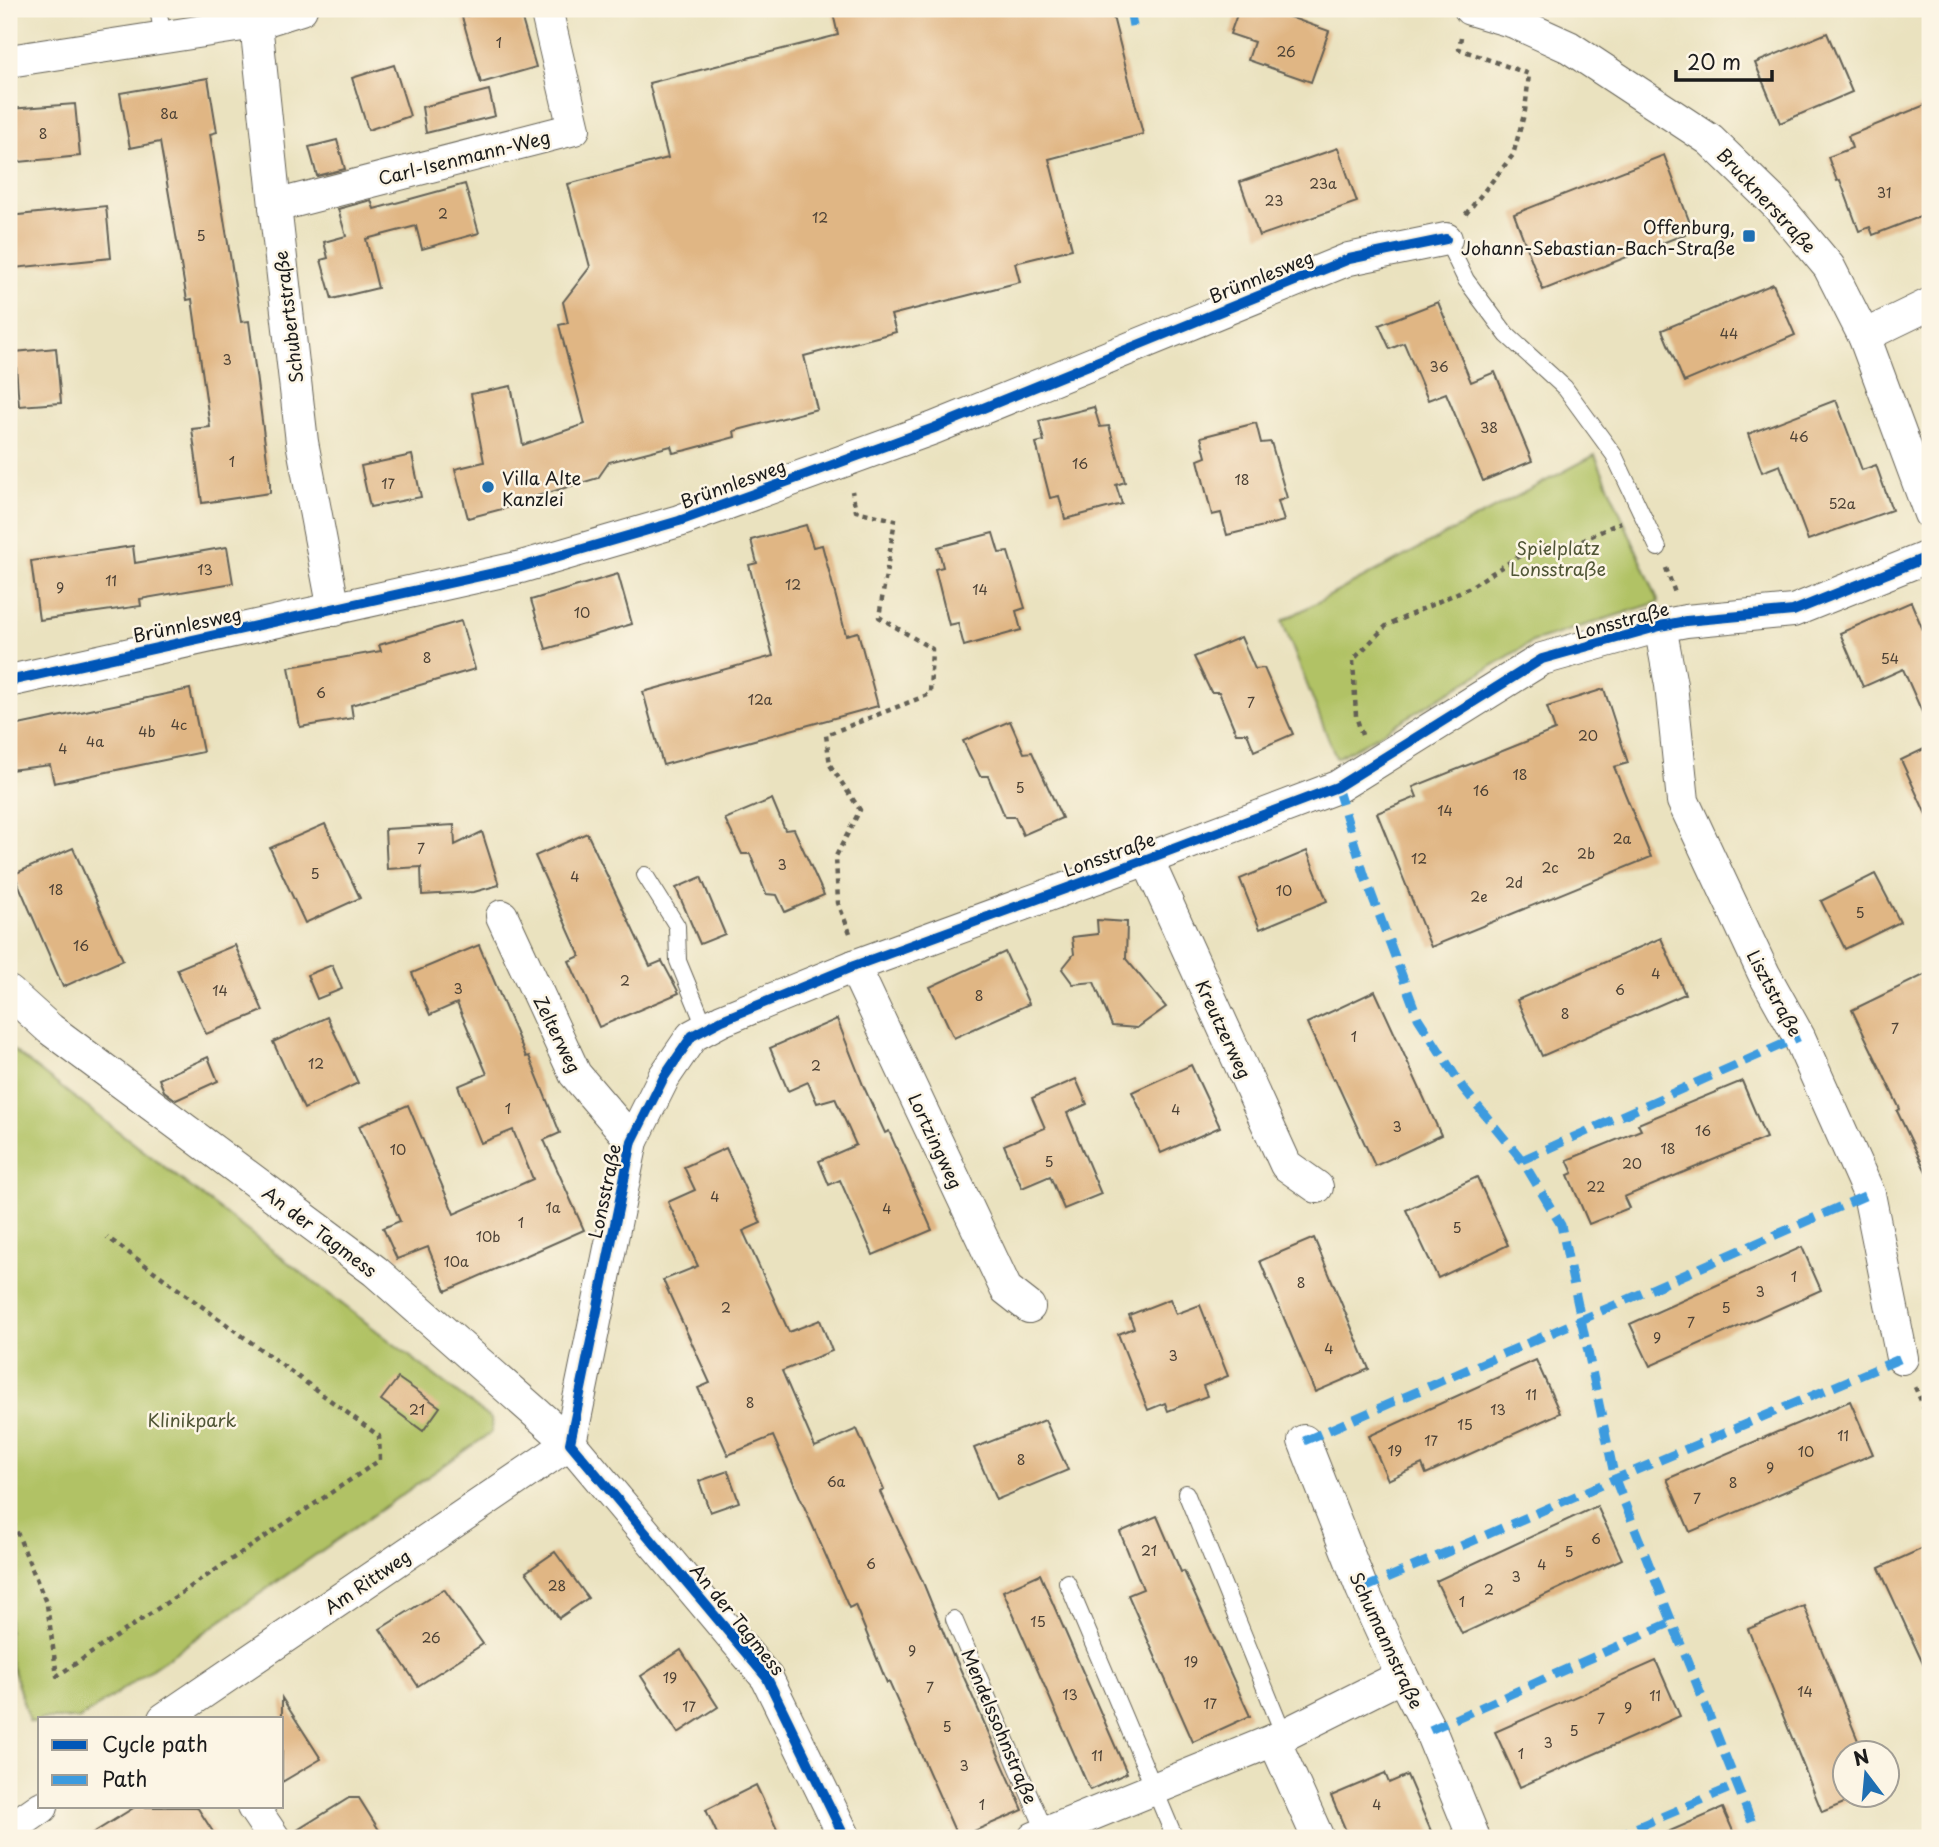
<svg xmlns="http://www.w3.org/2000/svg" width="1939" height="1847" viewBox="0 0 1939 1847" font-family="'Playpen Sans',sans-serif">
	<style>
		.green { fill: #b1c265; stroke: #666f40; stroke-width: 2 }
		.building { fill: #e0b684 }
		.lines { fill: none; stroke-linecap: round; stroke-linejoin: round }
		.lane-casing { stroke: #646155; stroke-width: 18 }
		.street-casing { stroke: #646155; stroke-width: 34 }
		.path { stroke: #646155; stroke-width: 4.5; stroke-dasharray: 5 5; stroke-linecap: butt }
		.lane { stroke: #fff; stroke-width: 16 }
		.street { stroke: #fff; stroke-width: 32 }
		.quiet { stroke: #3c9bdf; stroke-width: 9; stroke-dasharray: 18 9; stroke-linecap: butt }
		.cycleway-casing { stroke: #fcf5e5; stroke-width: 15 }
		.cycleway { stroke: #0057b8; stroke-width: 10 }
		.poi-dot { fill: #1f6fb2; stroke: #fcf5e5; stroke-width: 2.5 }
		.labels { text-anchor: middle; dominant-baseline: central; stroke-width: 5; stroke-linejoin: round; paint-order: stroke }
		.number-label { font-size: 14px; fill: #4d4236 }
		.street-label { font-size: 18px; fill: #1c1c1c; stroke: #fcf5e5 }
		.poi-label { font-size: 18px; fill: #1c1c1c; stroke: #fcf5e5; text-anchor: end }
		.park-label { font-size: 18px; fill: #505636; stroke: #fcf5e5 }
	</style>
	<rect width="100%" height="100%" fill="#fcf5e5"/>
	<filter id="ink" filterUnits="userSpaceOnUse"><feTurbulence type="fractalNoise" baseFrequency=".0143" numOctaves="2"/><feDisplacementMap in="SourceGraphic" scale="14" xChannelSelector="R" yChannelSelector="G"/><feConvolveMatrix kernelMatrix="1 2 1 2 8 2 1 2 1" color-interpolation-filters="sRGB"/></filter>
	<filter id="wash" filterUnits="userSpaceOnUse"><feTurbulence type="fractalNoise" baseFrequency=".00686" numOctaves="4" result="noise"/><feDisplacementMap in="SourceGraphic" scale="28" xChannelSelector="R" yChannelSelector="G"/><feGaussianBlur stdDeviation="1.57" result="paint"/><feColorMatrix in="noise" values="0 0 0 0 0 0 0 0 0 0 0 0 0 0 0 0 0 1.4 0 .05"/><feComposite in="paint" operator="in"/></filter>
	<g filter="url(#wash)">
		<rect width="100%" height="100%" fill="#eae2bf"/>
		<g class="green">
			<polygon points="1595,455 1659,602 1532,642 1365,743 1336,758 1282,621"/>
			<polygon points="9,1047 491,1419 492,1432 80,1719 40,1719 40,1723 29,1721 9,1656"/>
		</g>
		<g id="blocks">
			<g class="building">
				<polygon points="491,9 519,9 536,67 481,83 462,17"/>
				<polygon points="832,9 1111,9 1143,134 1049,159 1072,249 1015,263 1020,282 891,315 896,332 804,356 817,409 734,431 735,437 687,450 673,453 671,446 609,462 598,478 521,501 521,504 468,518 455,469 484,462 471,394 511,386 523,445 585,424 559,325 568,323 563,302 590,267 568,184 668,158 649,83 838,35"/>
				<polygon points="1239,9 1267,9 1329,31 1311,82 1248,60 1254,42 1230,34"/>
				<polygon points="1827,33 1852,92 1780,123 1755,63"/>
				<polygon points="394,65 410,116 368,130 352,78"/>
				<polygon points="208,78 217,132 210,134 241,322 249,321 270,482 270,493 202,503 192,429 210,427 192,299 187,300 160,142 130,148 120,93"/>
				<polygon points="489,90 495,116 426,133 422,107"/>
				<polygon points="1930,103 1930,213 1873,235 1870,227 1859,231 1840,180 1837,181 1828,157 1852,148 1848,136"/>
				<polygon points="75,104 80,156 9,163 9,109"/>
				<polygon points="337,140 345,169 317,176 309,147"/>
				<polygon points="1338,148 1357,202 1259,236 1240,182"/>
				<polygon points="1664,155 1693,231 1543,290 1514,214"/>
				<polygon points="465,184 479,233 422,249 416,226 366,239 378,288 332,299 321,260 328,258 324,242 346,236 338,209 371,200 374,209"/>
				<polygon points="106,206 111,258 14,268 9,216"/>
				<polygon points="1773,284 1795,335 1684,382 1662,330"/>
				<polygon points="1438,302 1471,382 1495,372 1532,461 1483,481 1446,393 1428,400 1404,343 1390,349 1379,325"/>
				<polygon points="56,348 61,403 19,406 15,352"/>
				<polygon points="1836,400 1862,470 1876,465 1892,510 1808,540 1780,465 1762,472 1748,434"/>
				<polygon points="1094,407 1100,427 1109,426 1125,482 1116,485 1122,504 1065,519 1059,496 1050,498 1036,443 1044,441 1039,421"/>
				<polygon points="1256,423 1261,443 1271,442 1287,498 1278,501 1284,521 1227,535 1221,513 1212,515 1198,460 1206,457 1201,437"/>
				<polygon points="412,455 421,497 370,507 361,466"/>
				<polygon points="806,525 813,547 822,545 846,635 858,632 878,706 663,765 643,692 773,656 749,565 757,563 751,540"/>
				<polygon points="993,533 999,553 1008,552 1025,608 1016,611 1021,630 964,646 958,623 949,625 935,569 943,567 938,547"/>
				<polygon points="133,546 135,563 227,547 233,583 140,599 141,606 39,620 31,561"/>
				<polygon points="618,574 632,624 546,649 531,600"/>
				<polygon points="1911,602 1930,646 1930,730 1903,669 1863,687 1840,633"/>
				<polygon points="461,621 475,669 351,705 353,718 300,727 289,667 381,651 379,645"/>
				<polygon points="1241,637 1255,669 1264,668 1293,734 1254,751 1247,733 1236,733 1219,692 1211,692 1194,657"/>
				<polygon points="190,689 203,752 54,783 50,765 9,770 9,727"/>
				<polygon points="1604,689 1628,763 1614,767 1651,857 1431,947 1377,813 1417,797 1413,787 1555,730 1547,707"/>
				<polygon points="1010,721 1024,753 1032,752 1062,818 1023,835 1015,817 1005,817 988,776 980,776 963,741"/>
				<polygon points="1930,746 1930,823 1901,760"/>
				<polygon points="772,799 785,830 794,829 824,895 785,912 777,895 766,894 750,854 742,854 725,819"/>
				<polygon points="325,824 360,898 305,923 270,848"/>
				<polygon points="454,825 455,845 482,832 499,885 474,892 422,895 421,867 387,869 385,829"/>
				<polygon points="587,833 650,966 662,961 679,993 599,1027 569,961 580,956 535,856"/>
				<polygon points="73,848 123,960 63,987 14,874"/>
				<polygon points="1307,851 1327,901 1260,929 1240,879"/>
				<polygon points="1875,874 1900,922 1845,949 1821,901"/>
				<polygon points="701,877 725,934 700,944 676,888"/>
				<polygon points="1097,920 1127,922 1126,959 1166,1007 1137,1028 1112,1026 1094,982 1073,984 1062,969 1074,954 1072,937 1098,934"/>
				<polygon points="1661,938 1685,994 1542,1056 1517,1000"/>
				<polygon points="235,945 263,1011 206,1034 177,969"/>
				<polygon points="479,945 526,1057 529,1056 560,1133 544,1140 584,1230 446,1291 428,1247 397,1259 383,1228 400,1221 359,1126 408,1105 454,1214 533,1179 513,1130 481,1143 458,1086 487,1074 457,1003 430,1015 412,973"/>
				<polygon points="1005,952 1029,1004 954,1038 930,987"/>
				<polygon points="332,965 342,989 317,999 307,975"/>
				<polygon points="1930,972 1930,1180 1897,1111 1900,1109 1852,1010"/>
				<polygon points="1375,991 1441,1135 1375,1166 1335,1079 1333,1080 1307,1023"/>
				<polygon points="327,1017 358,1083 304,1109 273,1042"/>
				<polygon points="837,1019 863,1085 885,1133 889,1131 932,1230 873,1255 840,1180 829,1185 819,1161 856,1145 835,1098 817,1103 808,1082 788,1091 770,1048"/>
				<polygon points="208,1057 218,1081 176,1100 164,1091 159,1079"/>
				<polygon points="1191,1065 1220,1127 1161,1153 1132,1092"/>
				<polygon points="1076,1079 1087,1104 1067,1113 1101,1194 1064,1209 1050,1176 1022,1188 1004,1145 1045,1128 1032,1098"/>
				<polygon points="1742,1081 1766,1138 1624,1197 1629,1208 1589,1224 1568,1175 1573,1173 1567,1160 1641,1130 1638,1124"/>
				<polygon points="726,1148 761,1223 743,1231 789,1332 820,1320 832,1351 782,1371 815,1447 857,1429 884,1490 880,1492 922,1580 953,1656 954,1655 1023,1810 958,1838 889,1682 887,1683 855,1605 849,1608 773,1436 728,1455 698,1388 710,1383 663,1280 698,1266 668,1202 695,1190 684,1167"/>
				<polygon points="1477,1177 1508,1245 1438,1278 1406,1210"/>
				<polygon points="1314,1238 1369,1369 1315,1392 1260,1261"/>
				<polygon points="1802,1247 1821,1290 1650,1366 1630,1324"/>
				<polygon points="1170,1299 1176,1314 1200,1305 1228,1376 1203,1386 1207,1396 1168,1411 1165,1403 1148,1410 1118,1334 1134,1328 1129,1315"/>
				<polygon points="1536,1360 1560,1413 1426,1474 1422,1464 1388,1480 1369,1436"/>
				<polygon points="398,1378 440,1407 423,1431 381,1400"/>
				<polygon points="1850,1401 1873,1454 1690,1532 1667,1479"/>
				<polygon points="1045,1420 1068,1470 996,1500 974,1448"/>
				<polygon points="728,1471 739,1502 710,1512 699,1481"/>
				<polygon points="1597,1506 1622,1559 1462,1634 1436,1581"/>
				<polygon points="1157,1516 1181,1572 1184,1571 1250,1716 1193,1742 1128,1595 1143,1589 1120,1532"/>
				<polygon points="1930,1545 1930,1679 1879,1568"/>
				<polygon points="555,1552 588,1598 559,1618 526,1572"/>
				<polygon points="1040,1574 1127,1773 1090,1790 1003,1591"/>
				<polygon points="444,1589 483,1644 418,1686 380,1629"/>
				<polygon points="1804,1606 1863,1753 1844,1753 1844,1795 1864,1795 1822,1812 1748,1629"/>
				<polygon points="681,1650 718,1707 678,1733 641,1676"/>
				<polygon points="1656,1661 1680,1716 1520,1787 1495,1732"/>
				<polygon points="282,1698 321,1759 282,1782"/>
				<polygon points="1385,1773 1389,1783 1407,1775 1434,1838 1349,1838 1331,1796"/>
				<polygon points="756,1785 781,1838 719,1838 706,1810"/>
				<polygon points="349,1798 359,1798 384,1838 292,1838 291,1834"/>
				<polygon points="135,1807 197,1807 217,1838 85,1838"/>
				<polygon points="1723,1808 1736,1838 1654,1838"/>
			</g>
		</g>
	</g>
	<g filter="url(#ink)">
		<use href="#blocks" fill-opacity="0" stroke="#646155" stroke-width="2"/>
		<g class="lines">
			<defs>
				<g id="lane">
					<polyline points="158,9 163,37"/>
					<polyline points="1446,239 1466,280 1507,335 1565,388 1614,455 1658,548"/>
					<polyline points="645,875 677,926 678,961 706,1029"/>
					<polyline points="1186,1493 1284,1735"/>
					<polyline points="1067,1582 1175,1838"/>
					<polyline points="954,1619 1048,1838"/>
				</g>
				<g id="street">
					<polyline points="1470,9 1514,22 1569,47 1613,76 1710,140 1777,205 1829,267 1864,336 1930,514"/>
					<polyline points="256,23 275,206 302,442 334,610"/>
					<polyline points="9,61 256,23 301,9"/>
					<polyline points="275,206 574,129 546,9"/>
					<polyline points="1864,336 1930,304"/>
					<polyline points="1660,626 1671,685 1683,801 1764,974 1799,1037 1869,1194 1902,1358"/>
					<polyline points="9,681 521,567 679,521 934,428 1349,259 1446,239"/>
					<polyline points="1147,859 1286,1165 1317,1187"/>
					<polyline points="502,916 575,1074 632,1141"/>
					<polyline points="854,966 1006,1289 1029,1307"/>
					<polyline points="9,992 50,1029 375,1271 570,1443 767,1678 845,1838"/>
					<polyline points="1304,1441 1362,1589 1402,1676 1430,1730 1474,1838"/>
					<polyline points="570,1443 632,1141 664,1077 692,1036 722,1020 854,966 1147,859 1337,787 1542,659 1660,626 1686,621 1793,611 1930,556"/>
					<polyline points="164,1719 570,1443"/>
					<polyline points="1274,1740 1318,1838"/>
					<polyline points="253,1807 274,1838"/>
					<polyline points="9,1830 42,1807"/>
					<polyline points="1034,1838 1274,1740 1402,1676"/>
				</g>
			</defs>
			<use href="#lane" class="lane-casing"/>
			<use href="#street" class="street-casing"/>
			<g class="path">
				<polyline points="1461,37 1459,49 1529,74 1525,111 1513,155 1465,215"/>
				<polyline points="1666,568 1675,593"/>
				<polyline points="1362,735 1356,716 1353,660 1386,626 1470,587 1532,548 1575,544 1621,522"/>
				<polyline points="850,933 838,903 836,856 860,810 830,765 826,735 930,694 932,649 879,617 895,520 856,511 852,491"/>
				<polyline points="1915,1387 1930,1421"/>
				<polyline points="9,1513 47,1605 57,1676 380,1460 379,1436 107,1237"/>
			</g>
			<use href="#lane" class="lane"/>
			<use href="#street" class="street"/>
			<g class="quiet">
				<polyline points="1130,9 1133,26"/>
				<polyline points="1337,787 1365,877 1418,1018 1463,1088 1522,1160 1561,1225 1615,1479 1758,1838"/>
				<polyline points="1522,1160 1799,1037"/>
				<polyline points="1304,1441 1869,1194"/>
				<polyline points="1362,1589 1615,1479 1902,1358"/>
				<polyline points="1430,1730 1672,1622"/>
				<polyline points="1612,1838 1737,1785"/>
			</g>
			<defs>
				<g id="cycleway">
					<polyline points="9,681 521,567 679,521 934,428 1349,259 1446,239"/>
					<polyline points="845,1838 767,1678 570,1443 632,1141 664,1077 692,1036 722,1020 854,966 1147,859 1337,787 1542,659 1660,626 1686,621 1793,611 1930,556"/>
				</g>
			</defs>
			<use href="#cycleway" class="cycleway-casing"/>
			<use href="#cycleway" class="cycleway"/>
		</g>
	</g>
	<g class="poi-dot">
		<rect x="1742" y="229" width="14" height="14" rx="3.5"/>
		<circle cx="488" cy="487" r="7"/>
	</g>
	<g class="labels">
		<g class="number-label">
			<text x="499" y="42">1</text>
			<text x="1286" y="51">26</text>
			<text x="169" y="113">8a</text>
			<text x="43" y="133">8</text>
			<text x="1323" y="183">23a</text>
			<text x="1884" y="192">31</text>
			<text x="1274" y="200">23</text>
			<text x="443" y="213">2</text>
			<text x="820" y="217">12</text>
			<text x="201" y="235">5</text>
			<text x="1729" y="333">44</text>
			<text x="227" y="359">3</text>
			<text x="1439" y="366">36</text>
			<text x="1489" y="427">38</text>
			<text x="1799" y="436">46</text>
			<text x="232" y="461">1</text>
			<text x="1080" y="463">16</text>
			<text x="1242" y="479">18</text>
			<text x="388" y="483">17</text>
			<text x="1842" y="503">52a</text>
			<text x="205" y="569">13</text>
			<text x="111" y="580">11</text>
			<text x="793" y="584">12</text>
			<text x="60" y="587">9</text>
			<text x="980" y="589">14</text>
			<text x="582" y="612">10</text>
			<text x="427" y="657">8</text>
			<text x="1890" y="658">54</text>
			<text x="321" y="692">6</text>
			<text x="760" y="699">12a</text>
			<text x="1251" y="702">7</text>
			<text x="179" y="724">4c</text>
			<text x="147" y="731">4b</text>
			<text x="1588" y="735">20</text>
			<text x="95" y="741">4a</text>
			<text x="63" y="748">4</text>
			<text x="1520" y="774">18</text>
			<text x="1020" y="787">5</text>
			<text x="1481" y="790">16</text>
			<text x="1445" y="810">14</text>
			<text x="1622" y="838">2a</text>
			<text x="421" y="848">7</text>
			<text x="1586" y="853">2b</text>
			<text x="1419" y="858">12</text>
			<text x="782" y="864">3</text>
			<text x="1550" y="867">2c</text>
			<text x="315" y="873">5</text>
			<text x="575" y="876">4</text>
			<text x="1514" y="882">2d</text>
			<text x="56" y="889">18</text>
			<text x="1284" y="890">10</text>
			<text x="1479" y="896">2e</text>
			<text x="1860" y="912">5</text>
			<text x="81" y="945">16</text>
			<text x="1656" y="973">4</text>
			<text x="625" y="980">2</text>
			<text x="458" y="988">3</text>
			<text x="1620" y="989">6</text>
			<text x="220" y="990">14</text>
			<text x="979" y="995">8</text>
			<text x="1565" y="1013">8</text>
			<text x="1895" y="1028">7</text>
			<text x="1354" y="1036">1</text>
			<text x="316" y="1063">12</text>
			<text x="816" y="1065">2</text>
			<text x="508" y="1108">1</text>
			<text x="1176" y="1109">4</text>
			<text x="1397" y="1126">3</text>
			<text x="1703" y="1130">16</text>
			<text x="1668" y="1148">18</text>
			<text x="398" y="1149">10</text>
			<text x="1049" y="1161">5</text>
			<text x="1632" y="1163">20</text>
			<text x="1596" y="1186">22</text>
			<text x="715" y="1196">4</text>
			<text x="553" y="1207">1a</text>
			<text x="887" y="1208">4</text>
			<text x="521" y="1222">1</text>
			<text x="1457" y="1227">5</text>
			<text x="488" y="1236">10b</text>
			<text x="456" y="1261">10a</text>
			<text x="1794" y="1276">1</text>
			<text x="1301" y="1282">8</text>
			<text x="1760" y="1291">3</text>
			<text x="726" y="1307">2</text>
			<text x="1726" y="1307">5</text>
			<text x="1691" y="1322">7</text>
			<text x="1657" y="1337">9</text>
			<text x="1329" y="1348">4</text>
			<text x="1173" y="1355">3</text>
			<text x="1531" y="1394">11</text>
			<text x="750" y="1402">8</text>
			<text x="417" y="1409">21</text>
			<text x="1498" y="1409">13</text>
			<text x="1465" y="1424">15</text>
			<text x="1843" y="1435">11</text>
			<text x="1431" y="1440">17</text>
			<text x="1395" y="1450">19</text>
			<text x="1806" y="1451">10</text>
			<text x="1021" y="1459">8</text>
			<text x="1770" y="1467">9</text>
			<text x="836" y="1481">6a</text>
			<text x="1733" y="1482">8</text>
			<text x="1697" y="1498">7</text>
			<text x="1596" y="1538">6</text>
			<text x="1149" y="1550">21</text>
			<text x="1569" y="1551">5</text>
			<text x="871" y="1563">6</text>
			<text x="1542" y="1564">4</text>
			<text x="1516" y="1576">3</text>
			<text x="557" y="1585">28</text>
			<text x="1489" y="1589">2</text>
			<text x="1462" y="1601">1</text>
			<text x="1038" y="1621">15</text>
			<text x="431" y="1637">26</text>
			<text x="912" y="1650">9</text>
			<text x="1191" y="1661">19</text>
			<text x="670" y="1677">19</text>
			<text x="930" y="1687">7</text>
			<text x="1805" y="1691">14</text>
			<text x="1070" y="1694">13</text>
			<text x="1655" y="1695">11</text>
			<text x="1210" y="1703">17</text>
			<text x="689" y="1706">17</text>
			<text x="1628" y="1707">9</text>
			<text x="1601" y="1718">7</text>
			<text x="947" y="1726">5</text>
			<text x="1574" y="1730">5</text>
			<text x="1548" y="1742">3</text>
			<text x="1521" y="1753">1</text>
			<text x="1097" y="1755">11</text>
			<text x="964" y="1765">3</text>
			<text x="982" y="1804">1</text>
			<text x="1377" y="1804">4</text>
		</g>
		<g class="street-label">
			<text transform="translate(464 157) rotate(-14)">Carl-Isenmann-Weg</text>
			<text transform="translate(1767 200) rotate(47)">Brucknerstraße</text>
			<text transform="translate(1261 276) rotate(-22)">Brünnlesweg</text>
			<text transform="translate(288 317) rotate(-97)">Schubertstraße</text>
			<text transform="translate(733 483) rotate(-20)">Brünnlesweg</text>
			<text transform="translate(1622 620) rotate(-15)">Lonsstraße</text>
			<text transform="translate(187 624) rotate(-12)">Brünnlesweg</text>
			<text transform="translate(1109 854) rotate(-20)">Lonsstraße</text>
			<text transform="translate(1775 993) rotate(62)">Lisztstraße</text>
			<text transform="translate(1224 1029) rotate(65)">Kreutzerweg</text>
			<text transform="translate(558 1034) rotate(64)">Zelterweg</text>
			<text transform="translate(936 1141) rotate(65)">Lortzingweg</text>
			<text transform="translate(604 1191) rotate(-78)">Lonsstraße</text>
			<text transform="translate(320 1231) rotate(37)">An der Tagmess</text>
			<text transform="translate(367 1581) rotate(-34)">Am Rittweg</text>
			<text transform="translate(738 1619) rotate(51)">An der Tagmess</text>
			<text transform="translate(1387 1640) rotate(65)">Schumannstraße</text>
			<text transform="translate(1000 1726) rotate(67)">Mendelssohnstraße</text>
		</g>
		<g class="poi-label">
			<text x="1735" y="226">Offenburg,<tspan x="1735" dy="21">Johann-Sebastian-Bach-Straße</tspan></text>
			<text x="502" y="477" text-anchor="start">Villa Alte<tspan x="502" dy="21">Kanzlei</tspan></text>
		</g>
		<g class="park-label">
			<text x="1558" y="547">Spielplatz<tspan x="1558" dy="21">Lonsstraße</tspan></text>
			<text x="192" y="1419">Klinikpark</text>
		</g>
	</g>
	<rect width="1939" height="1847" fill="none" stroke="#fcf5e5" stroke-width="35"/>
	<rect x="38" y="1717" width="245" height="91" fill="#fcf5e5" stroke="#a29e95" stroke-width="2"/>
	<rect x="52" y="1740" width="35" height="10" fill="#0057b8" stroke="#a29e95" stroke-width="2"/>
	<text x="102" y="1752" font-size="21" fill="#1c1c1c">Cycle path</text>
	<rect x="52" y="1775" width="35" height="10" fill="#3c9bdf" stroke="#a29e95" stroke-width="2"/>
	<text x="102" y="1787" font-size="21" fill="#1c1c1c">Path</text>
	<g transform="translate(1866 1774) rotate(344)"><circle r="33" fill="#fcf5e5" stroke="#a29e95" stroke-width="2"/>
	<path d="M0-5L12 26L0 18L-12 26Z" fill="#1f6fb2"/>
	<text y="-10" font-size="19" font-weight="bold" text-anchor="middle" fill="#1c1c1c">N</text>
	</g>
	<path d="M1676 70v10h96v-10" fill="none" stroke="#1c1c1c" stroke-width="3.5"/>
	<text x="1687" y="70" font-size="21" fill="#1c1c1c" stroke="#fcf5e5" stroke-width="5" paint-order="stroke">20 m</text>
</svg>
